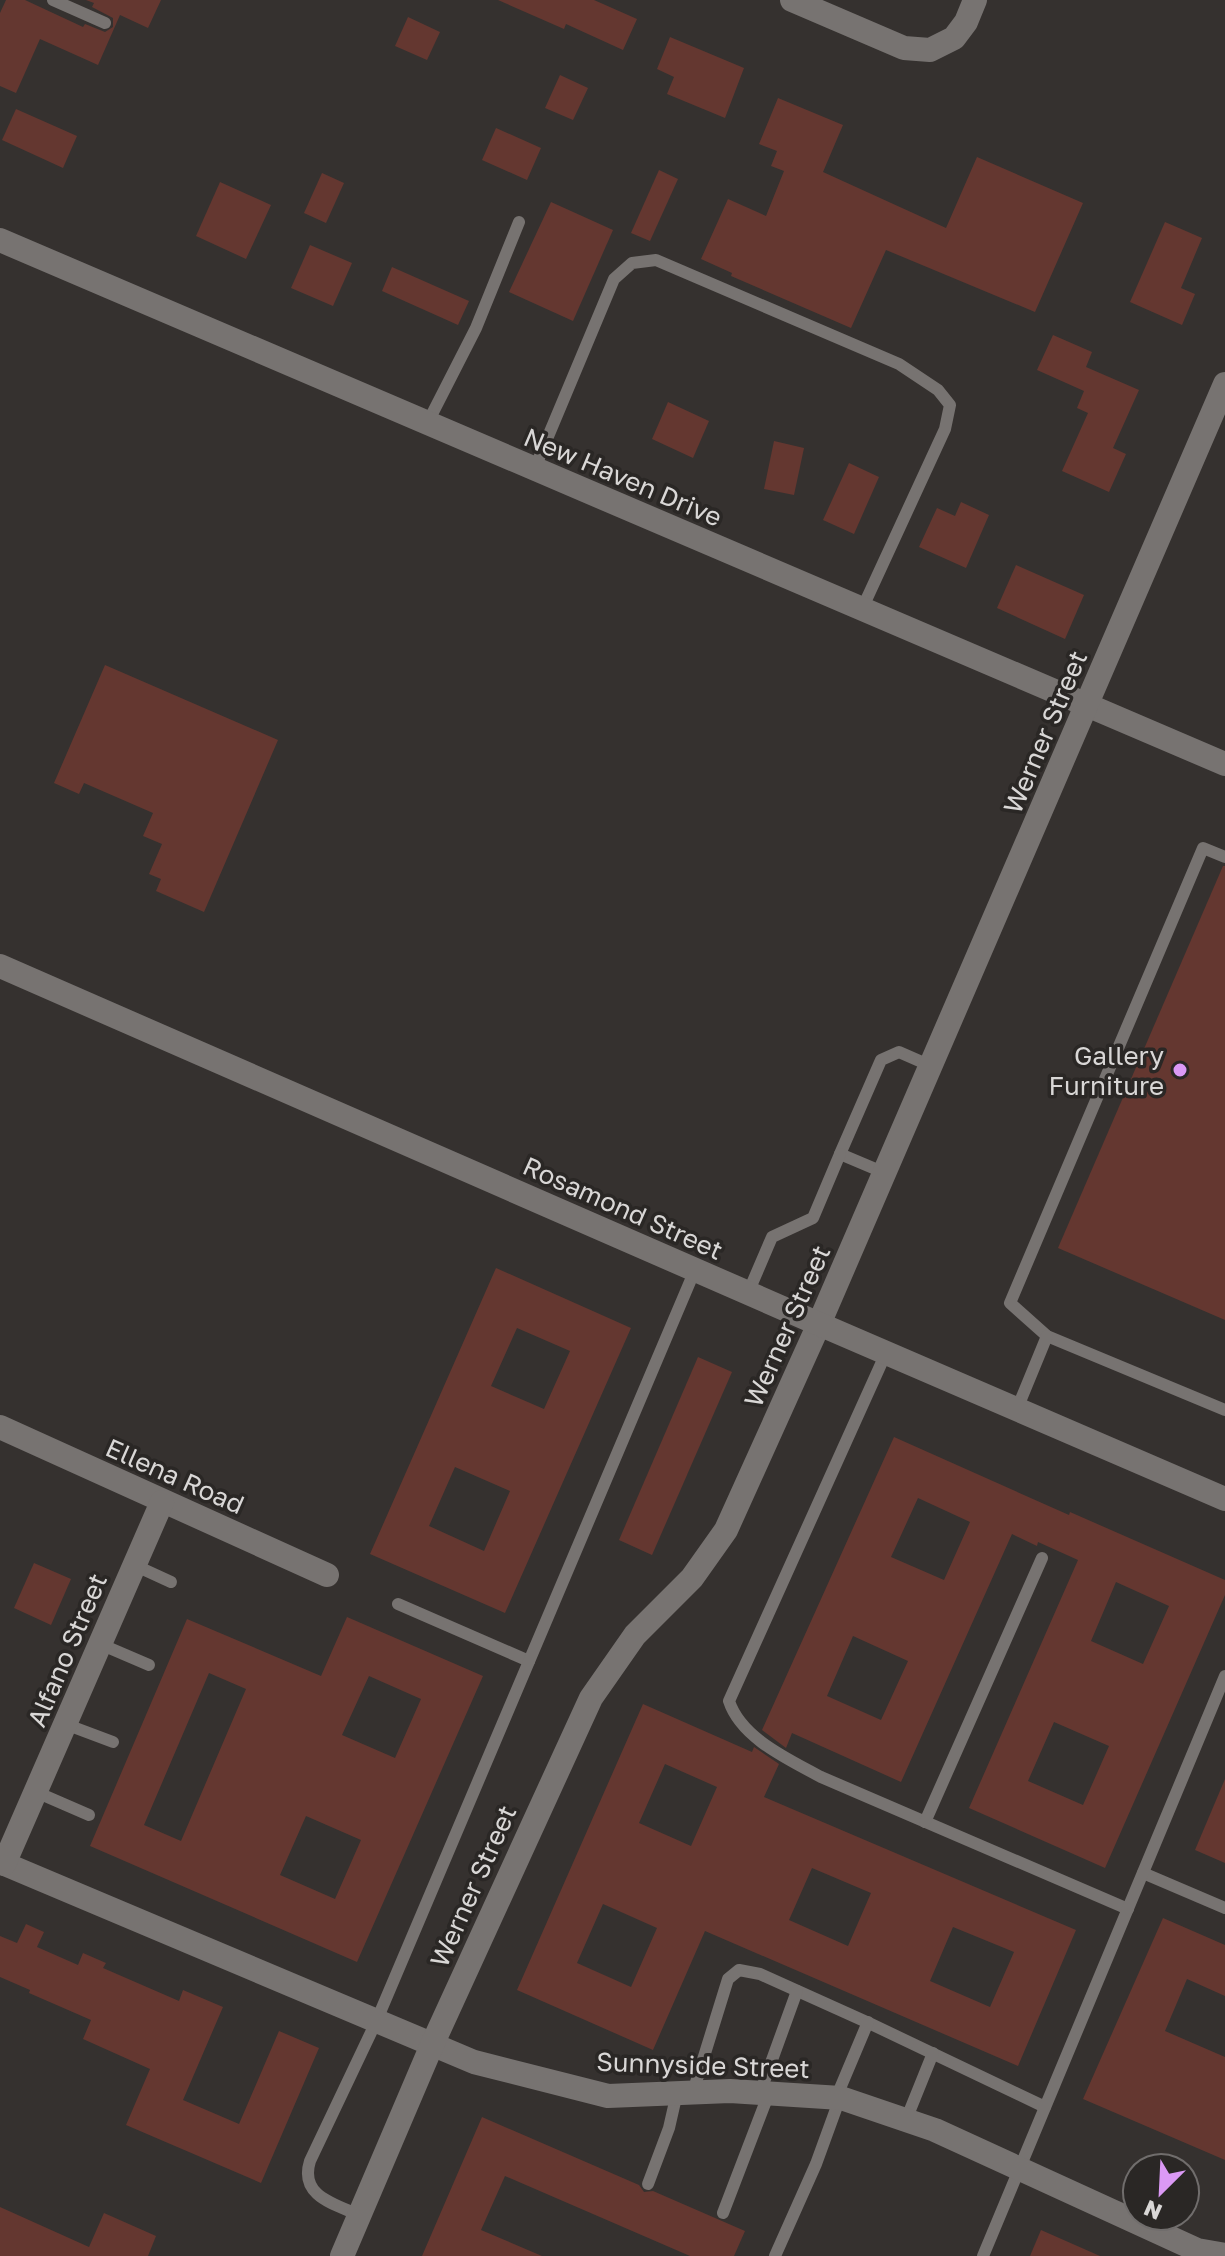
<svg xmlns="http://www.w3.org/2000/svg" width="1225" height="2256" viewBox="0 0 1225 2256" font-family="'Golos Text',sans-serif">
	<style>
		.building { fill: #643730; fill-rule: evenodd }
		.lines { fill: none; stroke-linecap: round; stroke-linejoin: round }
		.lane { stroke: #777371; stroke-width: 12 }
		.street { stroke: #777371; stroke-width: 24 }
		.secondary { stroke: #777371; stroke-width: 24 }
		.poi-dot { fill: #db99f5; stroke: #2a2725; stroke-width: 3 }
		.labels { text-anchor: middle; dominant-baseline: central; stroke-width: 7; stroke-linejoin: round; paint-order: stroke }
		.street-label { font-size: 26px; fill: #d9d7d6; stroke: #2a2725 }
		.poi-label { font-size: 26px; fill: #d9d7d6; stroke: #2a2725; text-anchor: end }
	</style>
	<rect width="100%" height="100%" fill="#35312f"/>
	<g class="building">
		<polygon points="6,0 25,0 83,27 85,24 105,32 113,27 113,18 92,7 94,3 86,0 161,0 148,28 120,15 98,65 40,39 16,93 0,86 0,13"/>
		<polygon points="498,0 594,0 637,19 623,50 566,24 564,29"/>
		<polygon points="408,17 440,32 427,60 395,46"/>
		<polygon points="670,37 744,68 725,118 667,94 674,77 657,69"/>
		<polygon points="560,75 588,88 573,120 545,108"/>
		<polygon points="778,98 843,125 823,172 946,228 977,157 1083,203 1035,312 886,250 851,328 731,276 732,273 701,259 728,199 766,216 784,171 771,166 777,151 759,144"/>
		<polygon points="16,109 77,136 63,168 2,140"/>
		<polygon points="496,128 541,148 527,180 482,160"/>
		<polygon points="659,170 678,179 650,241 631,233"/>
		<polygon points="322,173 344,183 326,223 304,213"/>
		<polygon points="220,182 271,205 246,259 196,236"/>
		<polygon points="551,202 613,230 573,321 509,292"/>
		<polygon points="1165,222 1202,238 1181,288 1195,294 1182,325 1130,302"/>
		<polygon points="310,245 352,263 333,306 291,288"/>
		<polygon points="392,267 469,301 458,325 382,291"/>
		<polygon points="1053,335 1092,352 1086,367 1139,390 1113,448 1126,454 1109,492 1062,471 1088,413 1077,408 1084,391 1037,370"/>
		<polygon points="668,402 709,421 693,458 652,439"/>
		<polygon points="774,441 804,448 794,495 764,489"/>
		<polygon points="849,463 879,477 854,534 823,520"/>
		<polygon points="961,502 989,515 966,568 919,547 937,508 955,516"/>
		<polygon points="1016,565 1084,595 1065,639 997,608"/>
		<polygon points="105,665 278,740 204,912 156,891 161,879 149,874 162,844 143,836 153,813 84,783 79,794 54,783"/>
		<polygon points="1223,866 1225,866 1225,1320 1058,1248"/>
		<path d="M 496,1268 L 631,1328 L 505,1613 L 370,1554 ZM 517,1328 L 570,1351 L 544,1409 L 491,1386 ZM 455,1467 L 510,1491 L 484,1551 L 429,1526 Z"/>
		<polygon points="698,1357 732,1372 652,1555 619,1540"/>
		<path d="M 894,1437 L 1069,1515 L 1070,1512 L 1225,1580 L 1225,1595 L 1105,1868 L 969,1808 L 1078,1560 L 1038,1542 L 1037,1546 L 1012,1534 L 901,1782 L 792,1733 L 786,1748 L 762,1730 ZM 918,1498 L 970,1522 L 944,1580 L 891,1557 ZM 1116,1582 L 1169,1606 L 1143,1664 L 1091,1641 ZM 853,1636 L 908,1661 L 881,1720 L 827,1696 ZM 1054,1722 L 1109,1746 L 1083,1805 L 1028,1781 Z"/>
		<polygon points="34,1563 71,1579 51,1625 14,1608"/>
		<path d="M 347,1617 L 483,1676 L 357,1962 L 90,1846 L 187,1619 L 321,1676 ZM 209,1673 L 246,1689 L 181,1841 L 144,1825 ZM 369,1676 L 421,1699 L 395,1758 L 342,1735 ZM 306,1816 L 361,1840 L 335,1899 L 280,1875 Z"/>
		<path d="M 643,1704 L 752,1752 L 754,1747 L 779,1764 L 764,1797 L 1076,1930 L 1018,2066 L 705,1931 L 653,2050 L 517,1990 ZM 665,1764 L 717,1787 L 691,1846 L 639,1823 ZM 812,1868 L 871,1893 L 848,1946 L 789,1920 ZM 603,1904 L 657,1928 L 631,1987 L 577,1963 ZM 953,1927 L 1014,1952 L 990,2007 L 930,1981 Z"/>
		<polygon points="1225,1779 1225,1863 1195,1850"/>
		<polygon points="1163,1918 1225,1945 1225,1996 1187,1979 1165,2031 1225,2057 1225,2160 1083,2099"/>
		<polygon points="26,1924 44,1932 37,1947 78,1965 83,1953 106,1963 103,1968 179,2001 183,1990 223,2007 183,2100 239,2124 279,2031 319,2048 261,2183 126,2125 150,2069 83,2039 91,2020 29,1993 30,1990 0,1977 0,1936 17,1943"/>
		<polygon points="482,2117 639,2185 644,2192 653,2191 745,2231 734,2256 690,2256 505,2176 481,2230 542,2256 422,2256"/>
		<polygon points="0,2207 89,2247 104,2213 156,2236 148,2256 0,2256"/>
		<polygon points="1041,2230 1100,2256 1030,2256"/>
	</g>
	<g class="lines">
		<g class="lane">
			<polyline points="53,0 105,23"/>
			<polyline points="427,424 476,328 519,222"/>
			<polyline points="534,470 614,279 632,263 656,260 899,364 938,390 950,405 945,429 862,609"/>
			<polyline points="1225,857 1203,848 1010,1303 1047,1336 1225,1410"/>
			<polyline points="885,1173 840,1154 881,1060 899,1052 931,1066"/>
			<polyline points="748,1293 772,1237 813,1218 840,1154"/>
			<path d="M 886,1353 L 729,1701 C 741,1738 788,1759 821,1777 L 1128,1909"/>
			<polyline points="1017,1409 1047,1336"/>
			<polyline points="134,1565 171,1582"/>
			<polyline points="398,1604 529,1661"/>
			<polyline points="100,1644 149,1665"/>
			<polyline points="65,1724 113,1742"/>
			<polyline points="36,1792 89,1815"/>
			<polyline points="925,1822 1042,1558"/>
			<polyline points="1143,1873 1225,1908"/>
			<polyline points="693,2092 728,1979 739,1970 760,1974 871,2024 1045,2107"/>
			<polyline points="760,2093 797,1991"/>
			<polyline points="836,2098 868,2022"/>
			<polyline points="906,2120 933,2053"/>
			<polyline points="648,2184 669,2128 677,2093"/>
			<polyline points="723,2213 769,2093"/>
			<path d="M 359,2215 C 334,2204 299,2196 310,2161 L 376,2022 L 695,1270"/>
			<polyline points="775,2256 816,2164 840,2098"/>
			<polyline points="983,2256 1225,1676"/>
		</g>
		<g class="street">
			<polyline points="792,0 904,48 930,50 954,38 966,22 975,0"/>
			<polyline points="0,240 1225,764"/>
			<polyline points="0,1427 327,1575"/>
			<polyline points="0,1862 474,2062 608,2096 730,2091 841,2098 935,2130 1197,2250 1225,2255"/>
			<polyline points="4,1864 162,1502"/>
			<polyline points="342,2256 432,2045 591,1698 635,1635 692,1578 726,1530 819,1324 1225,384"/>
		</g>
		<polyline class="secondary" points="0,966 819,1324 1225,1499"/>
	</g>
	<circle class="poi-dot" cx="1180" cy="1070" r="8"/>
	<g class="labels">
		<g class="street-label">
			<text transform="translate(623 477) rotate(23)">New Haven Drive</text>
			<text transform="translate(1045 732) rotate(-67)">Werner Street</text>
			<text transform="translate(623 1208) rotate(24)">Rosamond Street</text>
			<text transform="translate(787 1326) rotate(-66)">Werner Street</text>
			<text transform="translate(175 1476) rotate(24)">Ellena Road</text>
			<text transform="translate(67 1650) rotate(-67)">Alfano Street</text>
			<text transform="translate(473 1886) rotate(-66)">Werner Street</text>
			<text transform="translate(703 2065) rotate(2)">Sunnyside Street</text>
		</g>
		<g class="poi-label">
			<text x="1164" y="1055">Gallery<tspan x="1164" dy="30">Furniture</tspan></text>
		</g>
	</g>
	<g transform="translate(1161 2192) rotate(204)"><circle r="38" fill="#2a2725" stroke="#706d6c" stroke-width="2"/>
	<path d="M0-6L14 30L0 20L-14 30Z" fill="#db99f5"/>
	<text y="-12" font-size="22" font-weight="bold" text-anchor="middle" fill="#d9d7d6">N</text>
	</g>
</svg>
